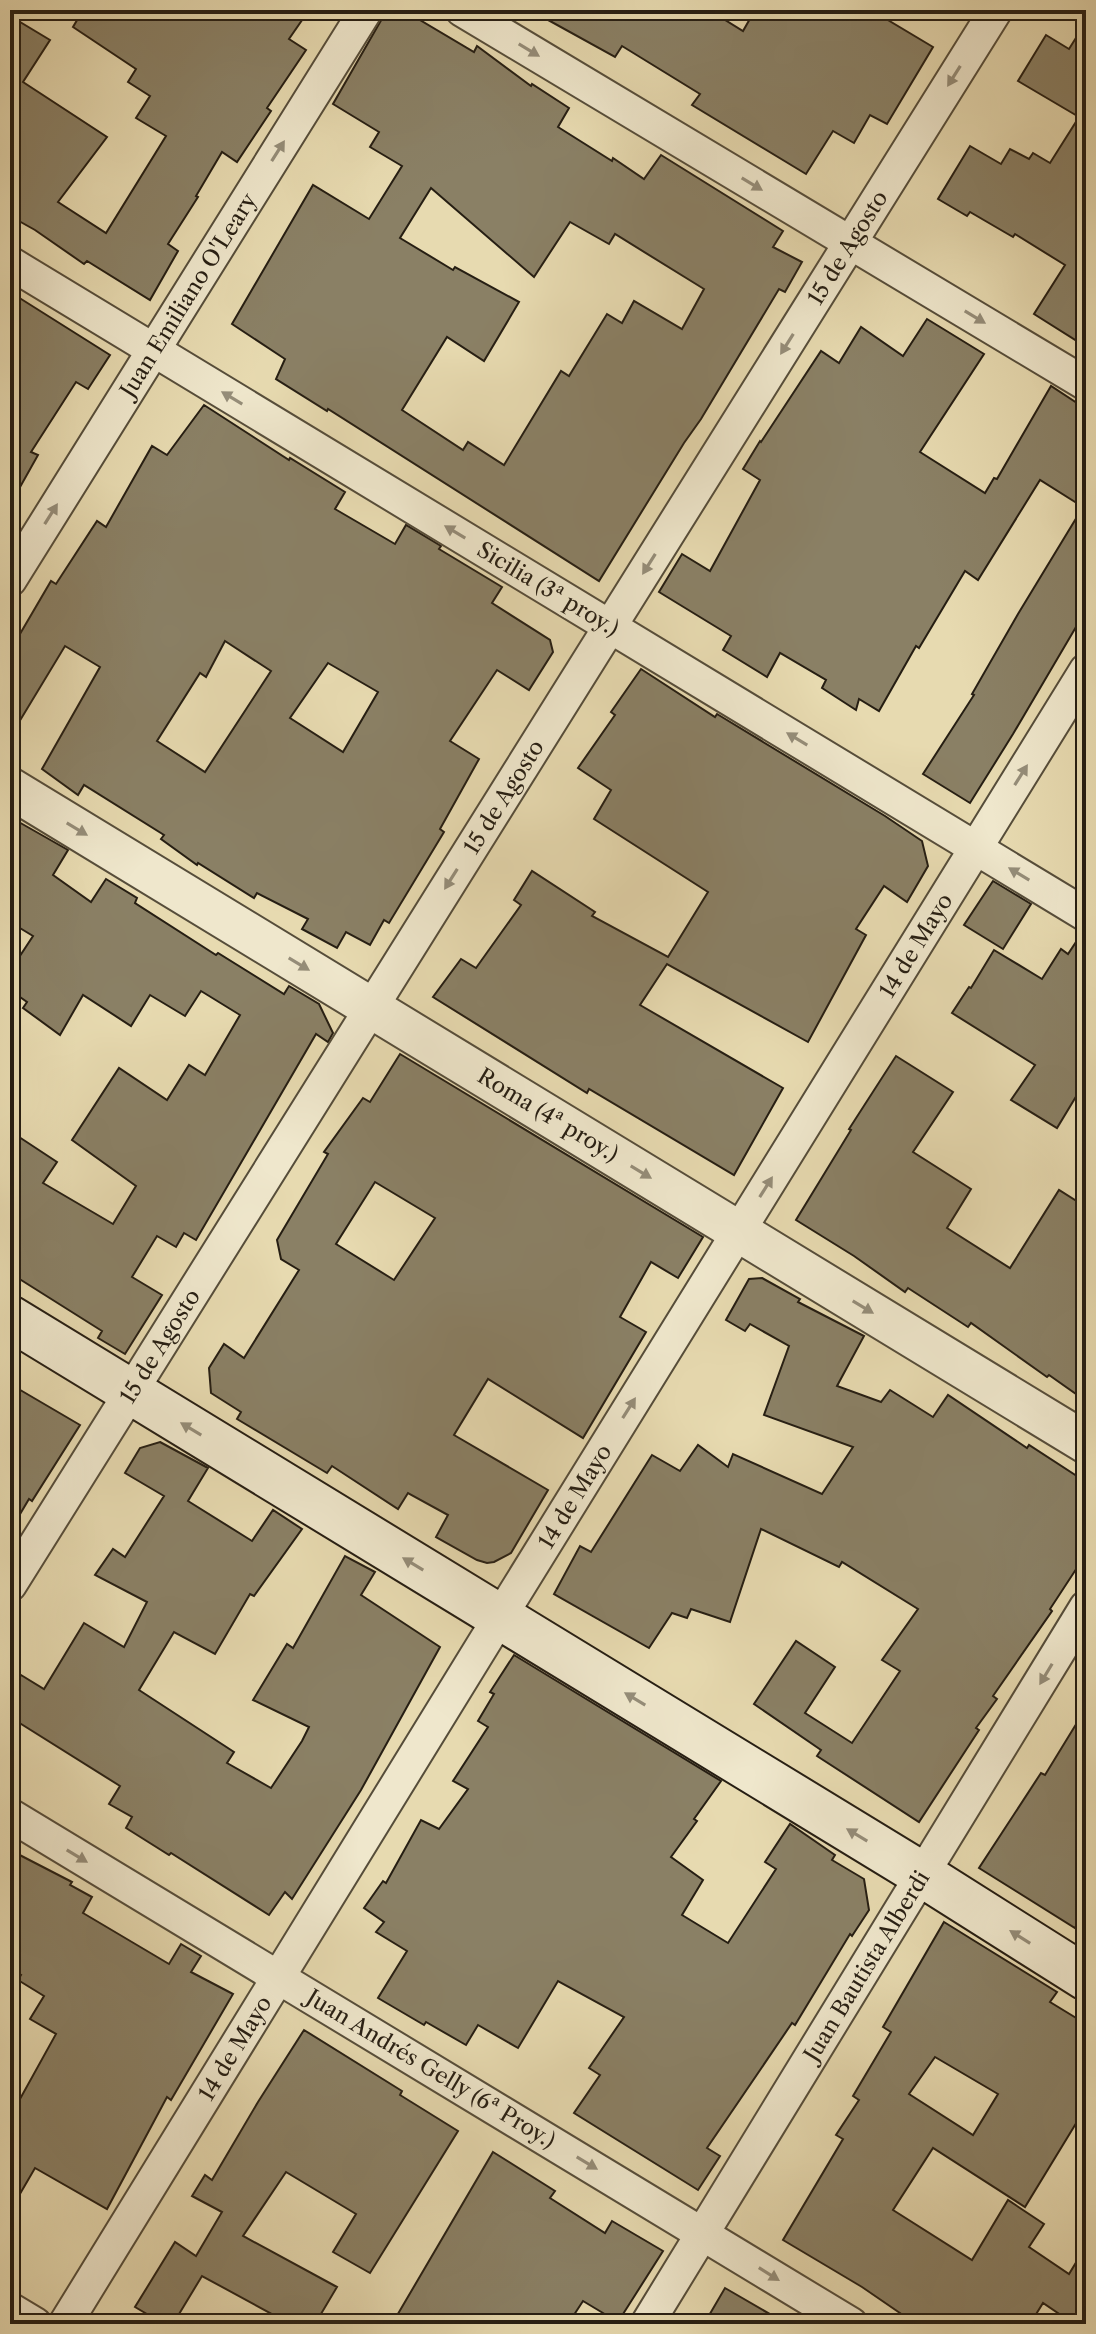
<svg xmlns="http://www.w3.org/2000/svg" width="1096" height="2334" viewBox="0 0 1096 2334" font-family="'Libre Caslon Text',serif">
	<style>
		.building { fill: #8a8065; stroke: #261e13; stroke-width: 2; fill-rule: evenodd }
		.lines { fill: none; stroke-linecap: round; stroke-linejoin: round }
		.minor-casing { stroke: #564d3a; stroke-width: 36 }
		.tertiary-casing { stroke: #564d3a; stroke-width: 44 }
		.secondary-casing { stroke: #261e13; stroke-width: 48 }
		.minor { stroke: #efe7cc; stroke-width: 32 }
		.tertiary { stroke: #efe7cc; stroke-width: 40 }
		.secondary { stroke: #efe7cc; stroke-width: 44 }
		.oneway { fill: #958d79 }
		.labels { text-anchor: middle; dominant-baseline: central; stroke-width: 6; stroke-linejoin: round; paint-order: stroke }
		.street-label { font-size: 22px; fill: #261e13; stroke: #efe7cc }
	</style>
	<rect width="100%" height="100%" fill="#e7dab0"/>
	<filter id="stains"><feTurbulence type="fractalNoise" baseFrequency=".0025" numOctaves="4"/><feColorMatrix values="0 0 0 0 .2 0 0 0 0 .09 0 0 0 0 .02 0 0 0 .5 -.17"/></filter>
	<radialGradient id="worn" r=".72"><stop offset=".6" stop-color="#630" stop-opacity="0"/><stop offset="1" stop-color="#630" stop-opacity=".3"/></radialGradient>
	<g class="building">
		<polygon points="83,10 309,10 289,39 306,50 267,108 271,111 237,162 222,152 196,196 198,197 168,244 178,251 150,300 87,261 84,264 35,230 10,216 10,16 50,40 23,82 107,137 58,202 106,233 166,136 136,118 150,96 128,82 136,69 73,27"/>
		<path d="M 387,10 L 403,10 L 474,52 L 477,46 L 531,86 L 532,84 L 569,108 L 558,127 L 612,161 L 613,158 L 644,179 L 661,155 L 783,231 L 773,247 L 802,262 L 785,292 L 779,289 L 701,419 L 684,443 L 599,581 L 328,409 L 327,411 L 276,379 L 285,359 L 232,324 L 313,185 L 369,219 L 402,166 L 370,147 L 379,132 L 333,104 ZM 431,188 L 534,277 L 570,222 L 609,244 L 615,234 L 704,289 L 682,329 L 634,301 L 622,323 L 607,314 L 569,376 L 561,371 L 504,465 L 468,442 L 463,450 L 402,410 L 447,337 L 484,361 L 519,302 L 455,267 L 453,270 L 400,238 Z"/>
		<polygon points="530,10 709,10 743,31 755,10 871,10 933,47 887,124 870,115 854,143 833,131 806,174 692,105 700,94 622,46 615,57"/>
		<polygon points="1086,22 1086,326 1077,341 1034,314 1065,265 1015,234 1013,237 970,212 967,216 938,199 970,146 1001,164 1010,149 1029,159 1033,153 1050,163 1079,117 1018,81 1046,35 1069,49"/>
		<polygon points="10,292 110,355 88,389 76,382 31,452 38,455 10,505"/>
		<polygon points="927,319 984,354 920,452 985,493 994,478 997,479 1051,386 1086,409 1086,610 1013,734 970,803 923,774 974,695 972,694 1018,614 1083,507 1040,480 978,580 965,571 919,648 916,646 879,711 859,699 856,710 822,688 826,680 780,653 767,677 723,650 731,636 659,592 682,554 710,571 760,480 743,469 760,441 761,442 821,351 839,363 861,327 903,356"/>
		<path d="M 204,405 L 289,460 L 290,458 L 345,492 L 335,509 L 395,544 L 406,525 L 441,546 L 439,549 L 502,587 L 492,603 L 550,640 L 553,652 L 529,690 L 497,670 L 450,741 L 479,759 L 440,829 L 444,832 L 389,923 L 384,920 L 370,945 L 346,932 L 337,948 L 302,929 L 308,919 L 257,893 L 254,898 L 198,863 L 197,865 L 161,839 L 164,835 L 84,785 L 78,795 L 42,769 L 100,667 L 65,646 L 10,737 L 10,651 L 51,581 L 56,584 L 97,521 L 106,527 L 152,446 L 167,455 ZM 225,641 L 271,671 L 205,772 L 157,741 L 200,673 L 206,677 ZM 328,663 L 378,692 L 343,752 L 290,718 Z"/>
		<polygon points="641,669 715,717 717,714 885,816 922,841 928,866 907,902 884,886 856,929 866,935 808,1042 667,964 640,1005 783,1088 734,1175 589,1089 587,1093 433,997 461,959 476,968 521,905 514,900 532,871 595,912 592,916 668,957 708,892 594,819 611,790 578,768 615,715 611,712"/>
		<polygon points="10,817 68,850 53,875 91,902 106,879 137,898 135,903 216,955 218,953 284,994 289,986 319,1004 333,1033 328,1042 316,1034 196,1240 184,1233 176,1247 157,1236 132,1277 162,1295 125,1354 98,1338 102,1331 10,1273 10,1131 57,1162 43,1183 113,1224 136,1186 72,1140 119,1068 167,1100 189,1065 205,1075 240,1015 201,991 185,1016 150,995 131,1026 83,995 60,1035 23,1008 27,1002 10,990 10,971 33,936 10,922"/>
		<polygon points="993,881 1031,904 1003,949 964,925"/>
		<polygon points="1082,933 1086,934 1086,1080 1057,1128 1011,1100 1035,1065 952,1013 969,987 971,988 994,950 1042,979 1061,949 1068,954"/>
		<path d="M 400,1054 L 703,1237 L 678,1278 L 651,1262 L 620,1317 L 646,1332 L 583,1438 L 488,1379 L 454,1435 L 548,1490 L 511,1553 L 494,1562 L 487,1563 L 477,1560 L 436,1537 L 448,1515 L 408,1493 L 398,1509 L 332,1466 L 327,1473 L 237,1419 L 241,1412 L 211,1393 L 209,1368 L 224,1344 L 244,1358 L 299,1270 L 281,1259 L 277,1240 L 328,1154 L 324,1152 L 363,1098 L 370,1102 ZM 375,1182 L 435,1218 L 394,1280 L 336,1244 Z"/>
		<polygon points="896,1056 953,1092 913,1152 971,1189 947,1228 1010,1268 1059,1190 1086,1207 1086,1401 1049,1375 1047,1377 971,1323 968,1327 908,1288 905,1292 854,1256 796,1220 851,1130 849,1129"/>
		<polygon points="762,1278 800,1299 798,1302 864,1336 837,1386 881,1402 890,1390 933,1417 948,1395 1027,1448 1029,1445 1086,1482 1086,1554 1050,1609 1052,1611 993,1696 997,1699 976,1728 979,1730 919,1822 817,1756 821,1750 754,1704 796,1641 835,1667 805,1713 852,1743 900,1671 882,1660 918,1609 842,1562 839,1567 761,1529 730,1622 691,1609 687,1618 672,1613 649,1648 554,1594 580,1546 591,1552 652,1455 680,1471 698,1445 728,1467 733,1454 822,1494 853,1447 764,1415 789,1346 750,1324 745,1331 726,1320 749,1279"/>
		<polygon points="10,1384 80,1425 32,1501 29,1499 10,1531"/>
		<polygon points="160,1442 208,1468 188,1501 252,1541 273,1510 302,1529 254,1596 250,1594 215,1654 174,1632 139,1690 234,1752 227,1763 271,1788 302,1741 309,1727 253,1700 287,1644 293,1648 345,1556 375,1572 361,1595 440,1647 361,1790 292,1899 285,1892 269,1915 171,1853 169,1855 126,1828 132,1817 109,1804 120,1786 10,1717 10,1692 21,1675 44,1689 84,1623 124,1647 147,1602 95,1575 113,1549 125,1557 164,1496 125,1473 140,1448"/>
		<polygon points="514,1655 721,1781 694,1819 697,1821 671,1857 703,1880 682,1915 728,1943 776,1869 765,1862 790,1824 835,1855 832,1860 864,1879 869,1910 852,1936 850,1934 795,2025 792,2023 707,2148 720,2156 698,2190 574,2113 600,2075 589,2068 624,2017 558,1981 518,2048 478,2025 466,2045 426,2022 424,2025 378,1998 407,1951 376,1932 384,1922 364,1908 383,1881 386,1883 421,1820 439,1829 468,1789 453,1781 488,1727 478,1721 494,1694 490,1692"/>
		<polygon points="1086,1708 1086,1930 1077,1924 1075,1928 979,1868 1041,1773 1045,1775"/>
		<polygon points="10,1850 72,1882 70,1885 92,1897 83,1913 169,1964 181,1944 201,1956 191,1972 233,1994 171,2100 167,2097 107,2209 35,2168 10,2211 10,2094 20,2099 56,2034 30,2019 44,1996 18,1980 21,1975 10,1969"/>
		<path d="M 944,1922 L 1057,1992 L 1050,2002 L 1086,2024 L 1086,2107 L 1025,2207 L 933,2148 L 893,2210 L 972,2260 L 1008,2200 L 1044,2224 L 1029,2247 L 1069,2274 L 1086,2246 L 1086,2324 L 1074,2324 L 1043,2303 L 1030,2324 L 916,2324 L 862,2287 L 783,2240 L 843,2139 L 836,2135 L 859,2100 L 853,2096 L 891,2032 L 883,2027 ZM 935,2057 L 998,2094 L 973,2135 L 909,2094 Z"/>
		<polygon points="304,2030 402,2091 400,2095 458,2131 370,2273 333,2252 356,2214 286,2172 243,2236 337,2287 315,2324 290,2324 202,2276 173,2324 164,2324 135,2307 175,2242 196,2256 222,2212 192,2196 205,2175 212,2180 258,2102"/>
		<polygon points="493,2152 555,2191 550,2198 605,2233 612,2221 663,2251 618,2322 583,2301 568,2324 392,2324"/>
		<polygon points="725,2288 787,2324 704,2324"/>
	</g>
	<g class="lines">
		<defs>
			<g id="minor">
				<polyline points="462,10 1086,384"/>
				<polyline points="10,263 1086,915"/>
				<path id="s1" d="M 10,580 L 366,10"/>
				<path id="s2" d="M 10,1585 L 996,10"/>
				<polyline points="10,1815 851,2324"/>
				<polyline points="10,2309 35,2324"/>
				<path id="s3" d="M 65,2324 L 500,1617 L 1086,670"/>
				<path id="s4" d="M 647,2324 L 1086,1607"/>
			</g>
			<polyline id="tertiary" points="10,788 1086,1443"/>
			<polyline id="secondary" points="10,1318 923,1875 1086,1978"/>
		</defs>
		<use href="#minor" class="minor-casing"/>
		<use href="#tertiary" class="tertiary-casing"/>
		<use href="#secondary" class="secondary-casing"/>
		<use href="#minor" class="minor"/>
		<use href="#tertiary" class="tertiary"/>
		<use href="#secondary" class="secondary"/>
	</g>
	<defs><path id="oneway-solid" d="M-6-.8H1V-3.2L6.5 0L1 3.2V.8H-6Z" transform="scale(2)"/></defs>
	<g class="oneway">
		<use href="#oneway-solid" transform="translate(529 50) rotate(31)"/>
		<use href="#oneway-solid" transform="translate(954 76) rotate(122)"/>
		<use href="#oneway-solid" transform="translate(278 151) rotate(-58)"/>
		<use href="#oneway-solid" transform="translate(752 184) rotate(31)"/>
		<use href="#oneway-solid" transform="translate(975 317) rotate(31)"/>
		<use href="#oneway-solid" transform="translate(787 344) rotate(122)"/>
		<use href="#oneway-solid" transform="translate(232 398) rotate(-149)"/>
		<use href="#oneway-solid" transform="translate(51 514) rotate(-58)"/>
		<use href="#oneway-solid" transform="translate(455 532) rotate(-149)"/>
		<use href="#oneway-solid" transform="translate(649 564) rotate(122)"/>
		<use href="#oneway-solid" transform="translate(797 739) rotate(-149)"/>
		<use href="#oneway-solid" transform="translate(1021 775) rotate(-58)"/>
		<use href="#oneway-solid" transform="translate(77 829) rotate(31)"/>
		<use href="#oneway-solid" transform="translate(1019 874) rotate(-149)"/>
		<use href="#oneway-solid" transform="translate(451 879) rotate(122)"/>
		<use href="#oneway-solid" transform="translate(299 964) rotate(31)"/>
		<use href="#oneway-solid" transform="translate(641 1172) rotate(31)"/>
		<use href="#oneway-solid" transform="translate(766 1187) rotate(-58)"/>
		<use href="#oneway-solid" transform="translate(863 1307) rotate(31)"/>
		<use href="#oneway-solid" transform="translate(629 1408) rotate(-58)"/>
		<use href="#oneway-solid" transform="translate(191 1429) rotate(-149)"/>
		<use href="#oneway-solid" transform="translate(413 1564) rotate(-149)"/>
		<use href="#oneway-solid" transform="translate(1046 1674) rotate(121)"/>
		<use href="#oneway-solid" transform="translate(635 1699) rotate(-149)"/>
		<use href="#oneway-solid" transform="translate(857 1835) rotate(-149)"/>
		<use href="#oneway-solid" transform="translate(77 1856) rotate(31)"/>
		<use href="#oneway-solid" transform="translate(1020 1937) rotate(-148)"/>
		<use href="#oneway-solid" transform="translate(587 2163) rotate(31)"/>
		<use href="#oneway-solid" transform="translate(769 2274) rotate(32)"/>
	</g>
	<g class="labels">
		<g class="street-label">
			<text stroke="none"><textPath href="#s2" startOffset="1578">15 de Agosto</textPath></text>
			<text stroke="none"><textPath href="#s1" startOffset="336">Juan Emiliano O'Leary</textPath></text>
			<text transform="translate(548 589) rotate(31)">Sicilia (3ª proy.)</text>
			<text stroke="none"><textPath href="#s2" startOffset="930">15 de Agosto</textPath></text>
			<text stroke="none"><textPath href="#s3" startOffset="1620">14 de Mayo</textPath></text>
			<text transform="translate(548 1115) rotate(31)">Roma (4ª proy.)</text>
			<text stroke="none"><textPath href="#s2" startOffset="282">15 de Agosto</textPath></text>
			<text stroke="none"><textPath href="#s3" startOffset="972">14 de Mayo</textPath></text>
			<text stroke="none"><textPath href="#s4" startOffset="420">Juan Bautista Alberdi</textPath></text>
			<text stroke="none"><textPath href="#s3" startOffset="324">14 de Mayo</textPath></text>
			<text transform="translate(431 2069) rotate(31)">Juan Andrés Gelly (6ª Proy.)</text>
		</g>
	</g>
	<rect width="1096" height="2334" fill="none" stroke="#e7dab0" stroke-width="40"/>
	<rect x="12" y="12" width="1072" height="2310" fill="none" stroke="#261e13" stroke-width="4"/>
	<rect x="20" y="20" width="1056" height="2294" fill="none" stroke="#261e13" stroke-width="2"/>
	<rect width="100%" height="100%" filter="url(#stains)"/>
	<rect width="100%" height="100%" fill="url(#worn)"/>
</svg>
